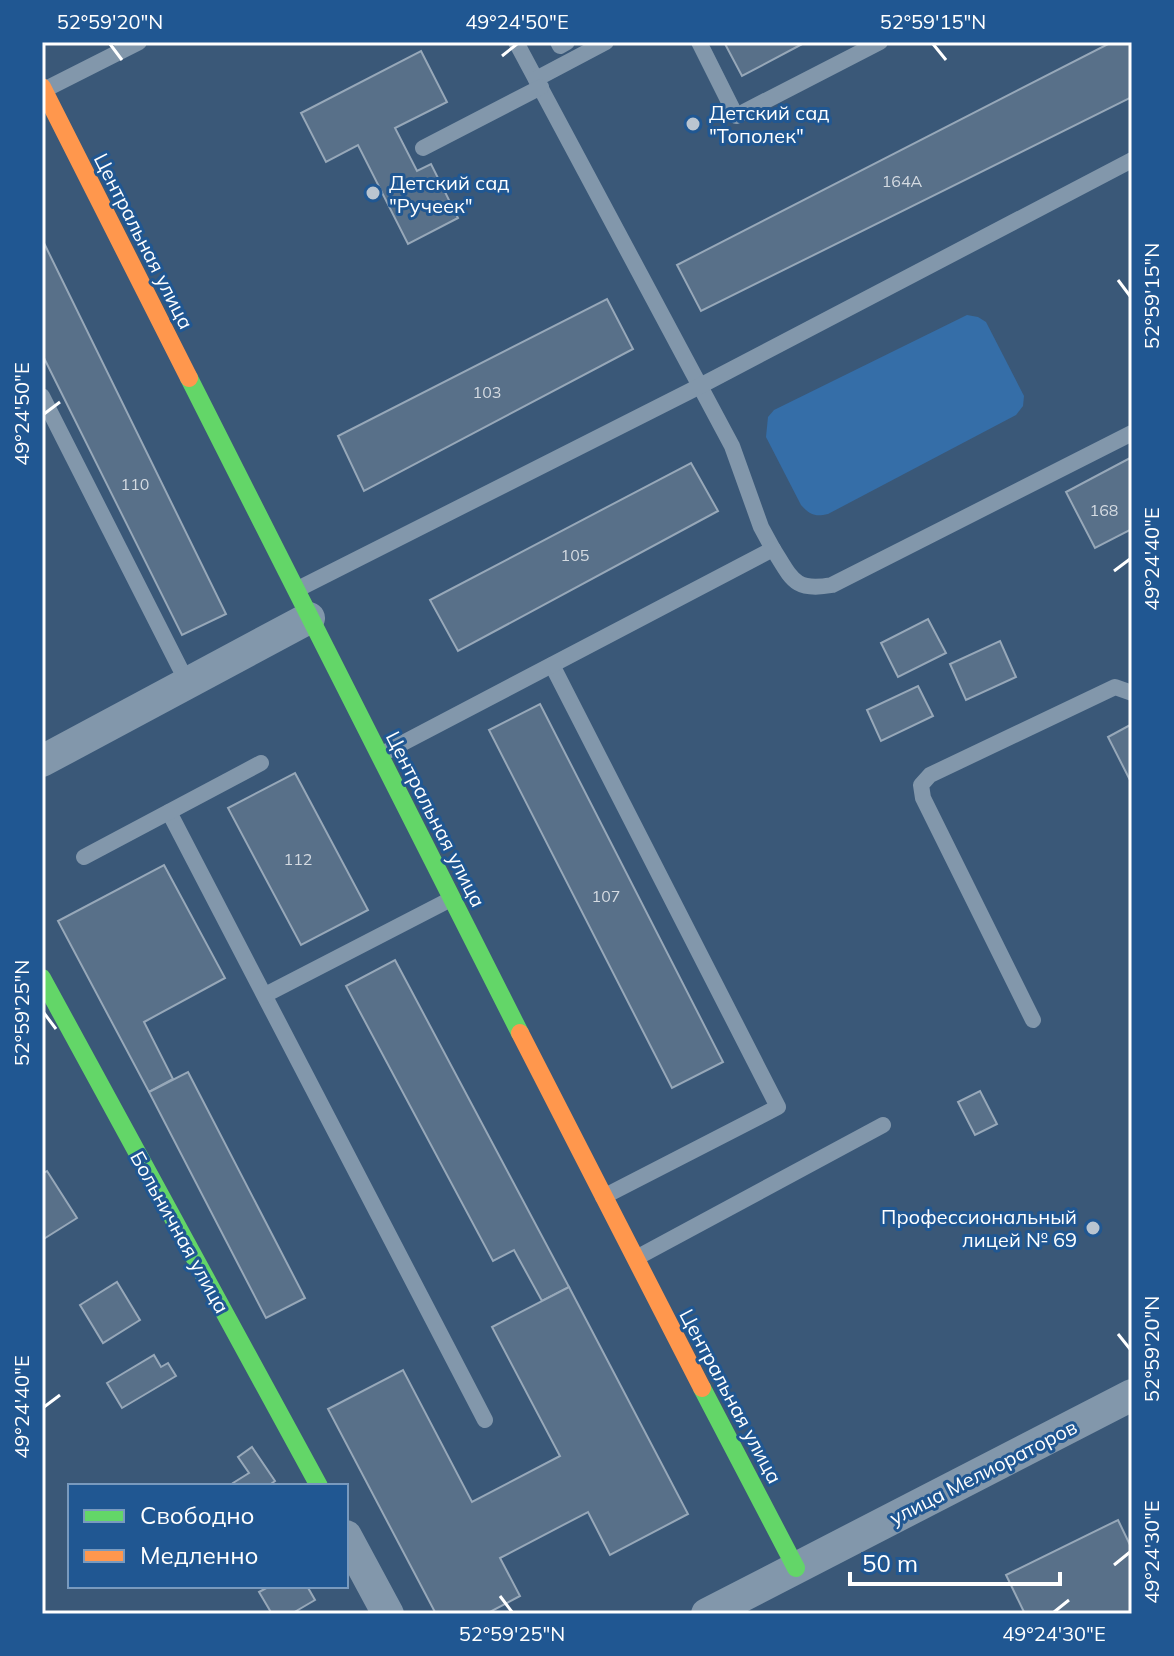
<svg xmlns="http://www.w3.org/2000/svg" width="1174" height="1656" viewBox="0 0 1174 1656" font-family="Mulish,sans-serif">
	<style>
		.green { fill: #356ea8 }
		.building { fill: #587089; stroke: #97a8b9; stroke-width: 2 }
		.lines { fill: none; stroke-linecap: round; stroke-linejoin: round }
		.lane { stroke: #8297ab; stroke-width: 16 }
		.street { stroke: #8297ab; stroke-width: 32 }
		.fast { stroke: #63d668; stroke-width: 18 }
		.slow { stroke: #ff974d; stroke-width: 18 }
		.ticks { fill: none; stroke: #fff; stroke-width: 3 }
		.poi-dot { fill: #bac5d0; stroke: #205792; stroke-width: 3 }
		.labels { text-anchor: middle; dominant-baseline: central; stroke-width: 6; stroke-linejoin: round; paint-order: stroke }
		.number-label { font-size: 16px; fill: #d5dbe2 }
		.poi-label { font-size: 20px; fill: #fff; stroke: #205792; text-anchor: start }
		.street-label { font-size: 20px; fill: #fff; stroke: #205792 }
		.neatline { fill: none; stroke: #fff; stroke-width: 3 }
		.ticks-label { font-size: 20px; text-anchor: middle; fill: #fff }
	</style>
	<rect width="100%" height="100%" fill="#3a5878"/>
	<path class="green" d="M 967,315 L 978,317 L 986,322 L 1024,396 L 1023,406 L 1016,415 L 828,514 C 815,517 810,515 801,505 L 766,437 L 768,417 L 774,410 Z"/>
	<g class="building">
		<polygon points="724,42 806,42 742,76"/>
		<polygon points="1112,42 1132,42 1132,97 701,311 677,265"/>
		<polygon points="421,51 447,102 395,128 417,171 431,164 458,218 408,244 358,145 326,162 301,113"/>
		<polygon points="42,239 226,614 182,635 42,354"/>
		<polygon points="607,299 633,349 364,491 338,436"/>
		<polygon points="1132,457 1132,529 1095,548 1066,492"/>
		<polygon points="691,463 718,511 458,651 430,600"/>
		<polygon points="928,619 946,653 898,677 881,643"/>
		<polygon points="1000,641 1016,677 966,700 950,664"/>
		<polygon points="918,686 933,716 881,741 867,710"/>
		<polygon points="540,704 723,1062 672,1088 489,730"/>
		<polygon points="1132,724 1132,784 1108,737"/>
		<polygon points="295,773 368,910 301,945 228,808"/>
		<polygon points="164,865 225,978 144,1022 173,1079 149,1092 58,921"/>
		<polygon points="395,960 569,1287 542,1301 514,1250 493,1261 346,986"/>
		<polygon points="188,1072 305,1298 266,1318 149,1092"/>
		<polygon points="980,1091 997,1124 975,1135 958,1102"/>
		<polygon points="47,1171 77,1218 42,1240 42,1174"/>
		<polygon points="117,1282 140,1320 103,1343 80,1305"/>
		<polygon points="569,1287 688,1514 610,1555 588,1512 500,1558 520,1596 486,1614 436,1614 328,1409 403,1370 472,1502 560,1456 492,1327"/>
		<polygon points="154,1355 161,1367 168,1363 176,1376 122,1408 107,1383"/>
		<polygon points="252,1447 275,1481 268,1486 235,1486 233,1483 249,1473 238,1457"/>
		<polygon points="1118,1520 1132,1549 1132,1614 1025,1614 1006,1575"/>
		<polygon points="270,1586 307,1586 315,1600 291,1614 272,1614 259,1592"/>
	</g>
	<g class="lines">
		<g class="lane">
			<polyline points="516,42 732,446 761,527 773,549"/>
			<polyline points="558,42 560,46 567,42"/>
			<polyline points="699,42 736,116 880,42"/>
			<polyline points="536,79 606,42"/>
			<polyline points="44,90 139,42"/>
			<polyline points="423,148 541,87"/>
			<polyline points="42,396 187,682"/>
			<polyline points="298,589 700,386 1132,160"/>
			<polyline points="552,665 778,1107 603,1197"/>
			<path d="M 380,755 L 773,549 C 792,579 794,592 832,585 L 1132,433"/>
			<polyline points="169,812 485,1420"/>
			<polyline points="84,857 261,763"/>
			<polyline points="265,995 451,899"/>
			<polyline points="1033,1020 923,798 921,785 930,775 1115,687 1132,693"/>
			<polyline points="638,1257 883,1125"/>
		</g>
		<g class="street">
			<polyline points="42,761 309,618"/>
			<polyline points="346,1536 388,1614"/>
			<polyline points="707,1614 1132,1395"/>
		</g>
		<g class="fast">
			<polyline points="189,378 520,1033"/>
			<polyline points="42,978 319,1486"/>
			<polyline points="702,1388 796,1568"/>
		</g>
		<g class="slow">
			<polyline points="42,87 189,378"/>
			<polyline points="520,1033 702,1388"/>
		</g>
	</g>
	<path class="ticks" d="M 110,44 L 122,60M 933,44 L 946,60M 502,56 L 517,44M 1118,280 L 1130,296M 44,414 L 60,402M 1114,571 L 1130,559M 44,1013 L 56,1029M 1118,1334 L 1130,1349M 44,1407 L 60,1395M 1114,1565 L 1130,1552M 500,1596 L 512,1612M 1054,1612 L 1069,1600"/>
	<g class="poi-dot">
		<circle cx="693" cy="124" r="8"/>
		<circle cx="373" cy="193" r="8"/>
		<circle cx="1093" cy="1228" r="8"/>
	</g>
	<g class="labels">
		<g class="number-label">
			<text x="902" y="181">164А</text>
			<text x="487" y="392">103</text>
			<text x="135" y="484">110</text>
			<text x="1104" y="510">168</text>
			<text x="575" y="555">105</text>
			<text x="298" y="859">112</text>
			<text x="606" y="896">107</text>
		</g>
		<g class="poi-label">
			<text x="709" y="112">Детский сад<tspan x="709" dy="23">"Тополек"</tspan></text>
			<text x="389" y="182">Детский сад<tspan x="389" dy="23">"Ручеек"</tspan></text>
			<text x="1077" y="1216" text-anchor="end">Профессиональный<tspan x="1077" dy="23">лицей № 69</tspan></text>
		</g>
		<g class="street-label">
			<text transform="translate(144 241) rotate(63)">Центральная улица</text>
			<text transform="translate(436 819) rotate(63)">Центральная улица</text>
			<text transform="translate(180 1232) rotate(61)">Больничная улица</text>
			<text transform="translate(731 1396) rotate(62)">Центральная улица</text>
			<text transform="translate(983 1472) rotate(-27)">улица Мелиораторов</text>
		</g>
	</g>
	<rect width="1174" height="1656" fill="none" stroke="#205792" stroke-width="88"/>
	<rect x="68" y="1484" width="280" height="104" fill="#205792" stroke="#799abe" stroke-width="2"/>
	<rect x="84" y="1510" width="40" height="12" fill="#63d668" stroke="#799abe" stroke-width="2"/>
	<text x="140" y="1524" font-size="24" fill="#ffffff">Свободно</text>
	<rect x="84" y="1550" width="40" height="12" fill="#ff974d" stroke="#799abe" stroke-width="2"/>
	<text x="140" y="1564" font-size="24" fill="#ffffff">Медленно</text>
	<path d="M850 1572v12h210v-12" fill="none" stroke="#ffffff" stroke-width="4"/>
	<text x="862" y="1572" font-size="24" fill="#ffffff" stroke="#205792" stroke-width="6" paint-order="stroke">50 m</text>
	<rect x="44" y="44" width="1086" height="1568" class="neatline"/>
	<g class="ticks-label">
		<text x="110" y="29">52°59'20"N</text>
		<text x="517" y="29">49°24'50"E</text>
		<text x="933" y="29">52°59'15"N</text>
		<text transform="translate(1152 296) rotate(-90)" y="7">52°59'15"N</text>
		<text transform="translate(22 414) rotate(-90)" y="7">49°24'50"E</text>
		<text transform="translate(1152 559) rotate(-90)" y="7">49°24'40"E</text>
		<text transform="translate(22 1013) rotate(-90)" y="7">52°59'25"N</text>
		<text transform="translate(1152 1349) rotate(-90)" y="7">52°59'20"N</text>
		<text transform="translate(22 1407) rotate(-90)" y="7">49°24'40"E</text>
		<text transform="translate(1152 1552) rotate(-90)" y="7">49°24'30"E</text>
		<text x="512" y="1641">52°59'25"N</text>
		<text x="1054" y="1641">49°24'30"E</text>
	</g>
</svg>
